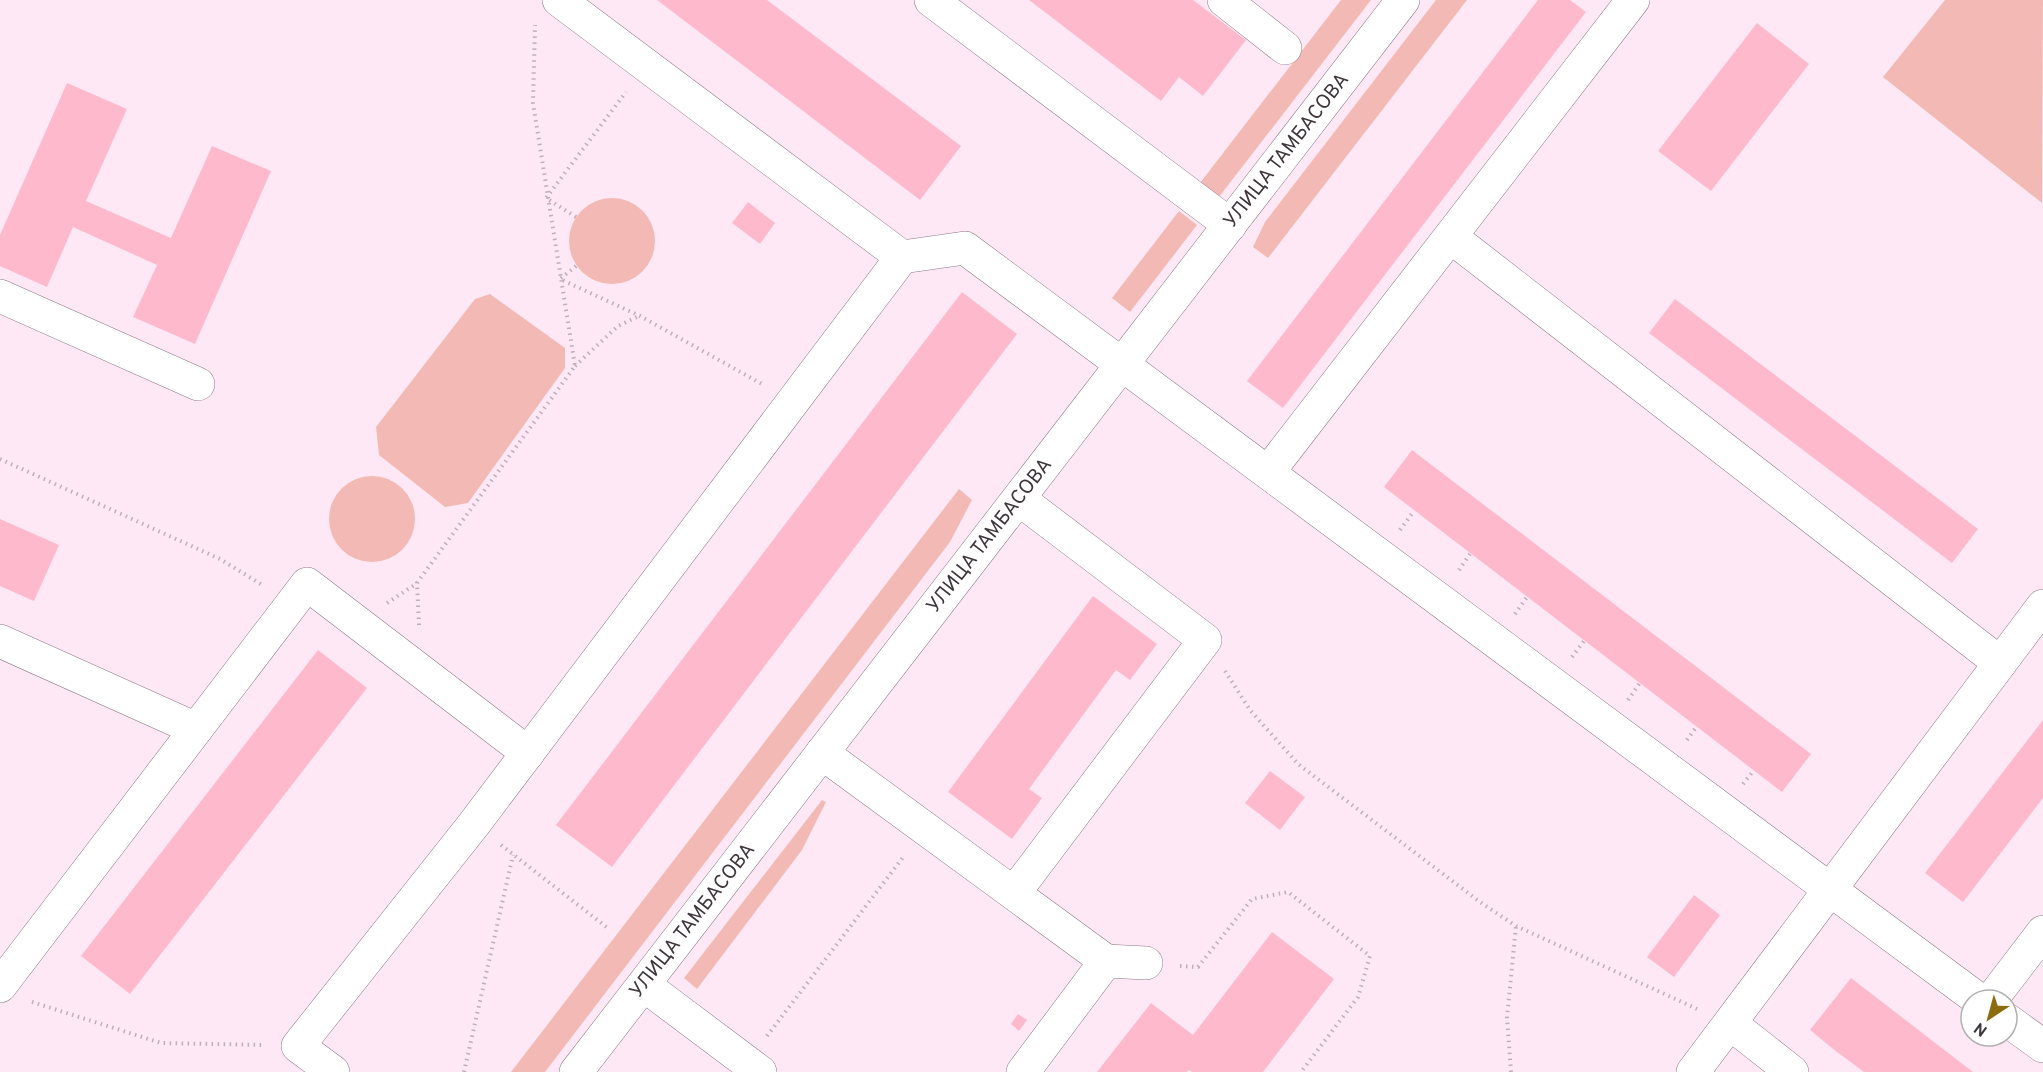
<svg xmlns="http://www.w3.org/2000/svg" width="2043" height="1072" viewBox="0 0 2043 1072" font-family="Overpass,sans-serif">
	<style>
		.green { fill: #f3bab5 }
		.building { fill: #febacc }
		.lines { fill: none; stroke-linecap: round; stroke-linejoin: round }
		.minor-casing { stroke: #8e7a86; stroke-width: 34 }
		.path { stroke: #c0aeb9; stroke-width: 4; stroke-dasharray: 1.5 4.5; stroke-linecap: butt }
		.minor { stroke: #fff; stroke-width: 33 }
		.labels { text-anchor: middle; dominant-baseline: central; stroke-width: 6; stroke-linejoin: round; paint-order: stroke }
		.street-label { font-size: 20px; fill: #3f363c; stroke: #fff }
	</style>
	<rect width="100%" height="100%" fill="#fee8f6"/>
	<g class="green">
		<polygon points="1341,0 1371,0 1219,197 1200,183"/>
		<polygon points="1436,0 1467,0 1268,258 1253,247 1265,222"/>
		<polygon points="1945,0 2043,0 2042,203 1883,77"/>
		<circle cx="612" cy="241" r="43"/>
		<polygon points="1179,211 1197,225 1130,312 1112,298"/>
		<polygon points="490,294 565,348 565,368 468,503 445,507 379,455 376,427 475,299"/>
		<circle cx="372" cy="519" r="43"/>
		<polygon points="959,489 972,500 950,542 545,1072 511,1072"/>
		<polygon points="822,800 826,802 802,850 697,989 684,978"/>
	</g>
	<g class="building">
		<polygon points="657,0 767,0 961,146 920,200"/>
		<polygon points="1029,0 1193,0 1246,40 1203,96 1179,77 1161,101"/>
		<polygon points="1538,0 1570,0 1586,12 1283,408 1247,381"/>
		<polygon points="1757,23 1809,64 1711,191 1658,151"/>
		<polygon points="67,83 127,109 86,201 171,238 212,146 271,171 195,344 133,317 157,265 73,227 47,287 0,266 0,235"/>
		<polygon points="748,202 775,223 760,244 732,223"/>
		<polygon points="962,292 1017,334 612,867 556,825"/>
		<polygon points="1675,299 1978,529 1952,563 1649,333"/>
		<polygon points="1412,450 1811,754 1782,792 1384,487"/>
		<polygon points="0,519 59,545 34,601 0,586"/>
		<polygon points="1093,596 1157,644 1130,680 1116,670 1029,789 1042,798 1012,839 948,792"/>
		<polygon points="318,650 367,688 130,994 81,956"/>
		<polygon points="2043,720 2043,798 1963,902 1925,873"/>
		<polygon points="1270,771 1305,797 1280,830 1245,803"/>
		<polygon points="1694,895 1720,915 1674,977 1647,957"/>
		<polygon points="1272,932 1334,979 1263,1072 1192,1072 1189,1070 1187,1072 1097,1072 1151,1003 1193,1035"/>
		<polygon points="1851,978 1973,1072 1864,1072 1837,1052 1810,1030"/>
		<polygon points="1018,1014 1027,1020 1019,1031 1011,1024"/>
	</g>
	<g class="lines">
		<defs>
			<g id="minor">
				<polyline points="559,0 902,257 965,248 1979,1000"/>
				<polyline points="931,0 1230,225"/>
				<polyline points="1224,0 1285,48"/>
				<polyline points="1451,237 2000,663"/>
				<polyline points="0,296 198,384"/>
				<polyline points="1269,471 1633,0"/>
				<polyline points="0,641 196,729"/>
				<polyline points="822,753 1106,961"/>
				<polyline points="1014,893 1205,640 1019,499"/>
				<polyline points="644,985 760,1072"/>
				<polyline points="0,986 307,584 528,753"/>
				<polyline points="1991,1000 2043,932"/>
				<polyline points="2007,1020 2043,1046"/>
				<polyline points="1731,1024 1792,1072"/>
				<polyline points="333,1072 298,1046 474,824 902,257"/>
				<polyline points="576,1072 1403,0"/>
				<polyline points="1023,1072 1106,961 1146,963"/>
				<polyline points="1693,1072 2043,606"/>
			</g>
		</defs>
		<use href="#minor" class="minor-casing"/>
		<g class="path">
			<polyline points="576,217 546,198 626,92"/>
			<polyline points="576,266 560,279 640,316 762,384"/>
			<polyline points="575,366 618,326 639,316"/>
			<polyline points="0,459 220,559 264,586"/>
			<polyline points="1400,530 1414,511"/>
			<polyline points="1459,570 1470,554"/>
			<polyline points="387,603 416,584"/>
			<polyline points="1515,614 1527,597"/>
			<polyline points="419,625 417,583 575,366 533,103 535,25"/>
			<polyline points="1572,657 1584,641"/>
			<polyline points="1225,671 1250,710 1298,764 1480,902 1516,926 1697,1009"/>
			<polyline points="1628,700 1640,683"/>
			<polyline points="1687,740 1697,726"/>
			<polyline points="1743,784 1754,770"/>
			<polyline points="501,845 609,929"/>
			<polyline points="1180,966 1198,967 1252,899 1288,892 1370,956 1358,997 1301,1072"/>
			<polyline points="32,1002 161,1043 264,1045"/>
			<polyline points="767,1036 904,856"/>
			<polyline points="464,1072 513,855"/>
			<polyline points="1511,1072 1507,1018 1516,926"/>
		</g>
		<use href="#minor" class="minor"/>
	</g>
	<g class="labels">
		<g class="street-label">
			<text transform="translate(1287 151) rotate(-52)">УЛИЦА ТАМБАСОВА</text>
			<text transform="translate(990 536) rotate(-52)">УЛИЦА ТАМБАСОВА</text>
			<text transform="translate(693 921) rotate(-52)">УЛИЦА ТАМБАСОВА</text>
		</g>
	</g>
	<g transform="translate(1989 1018) rotate(216)"><circle r="28" fill="#ffffff" stroke="#b2afb1" stroke-width="1.5"/>
	<path d="M0-4.5L10 22L0 15L-10 22Z" fill="#8b6d0f"/>
	<text y="-9" font-size="16" font-weight="bold" text-anchor="middle" fill="#3f363c">N</text>
	</g>
</svg>
